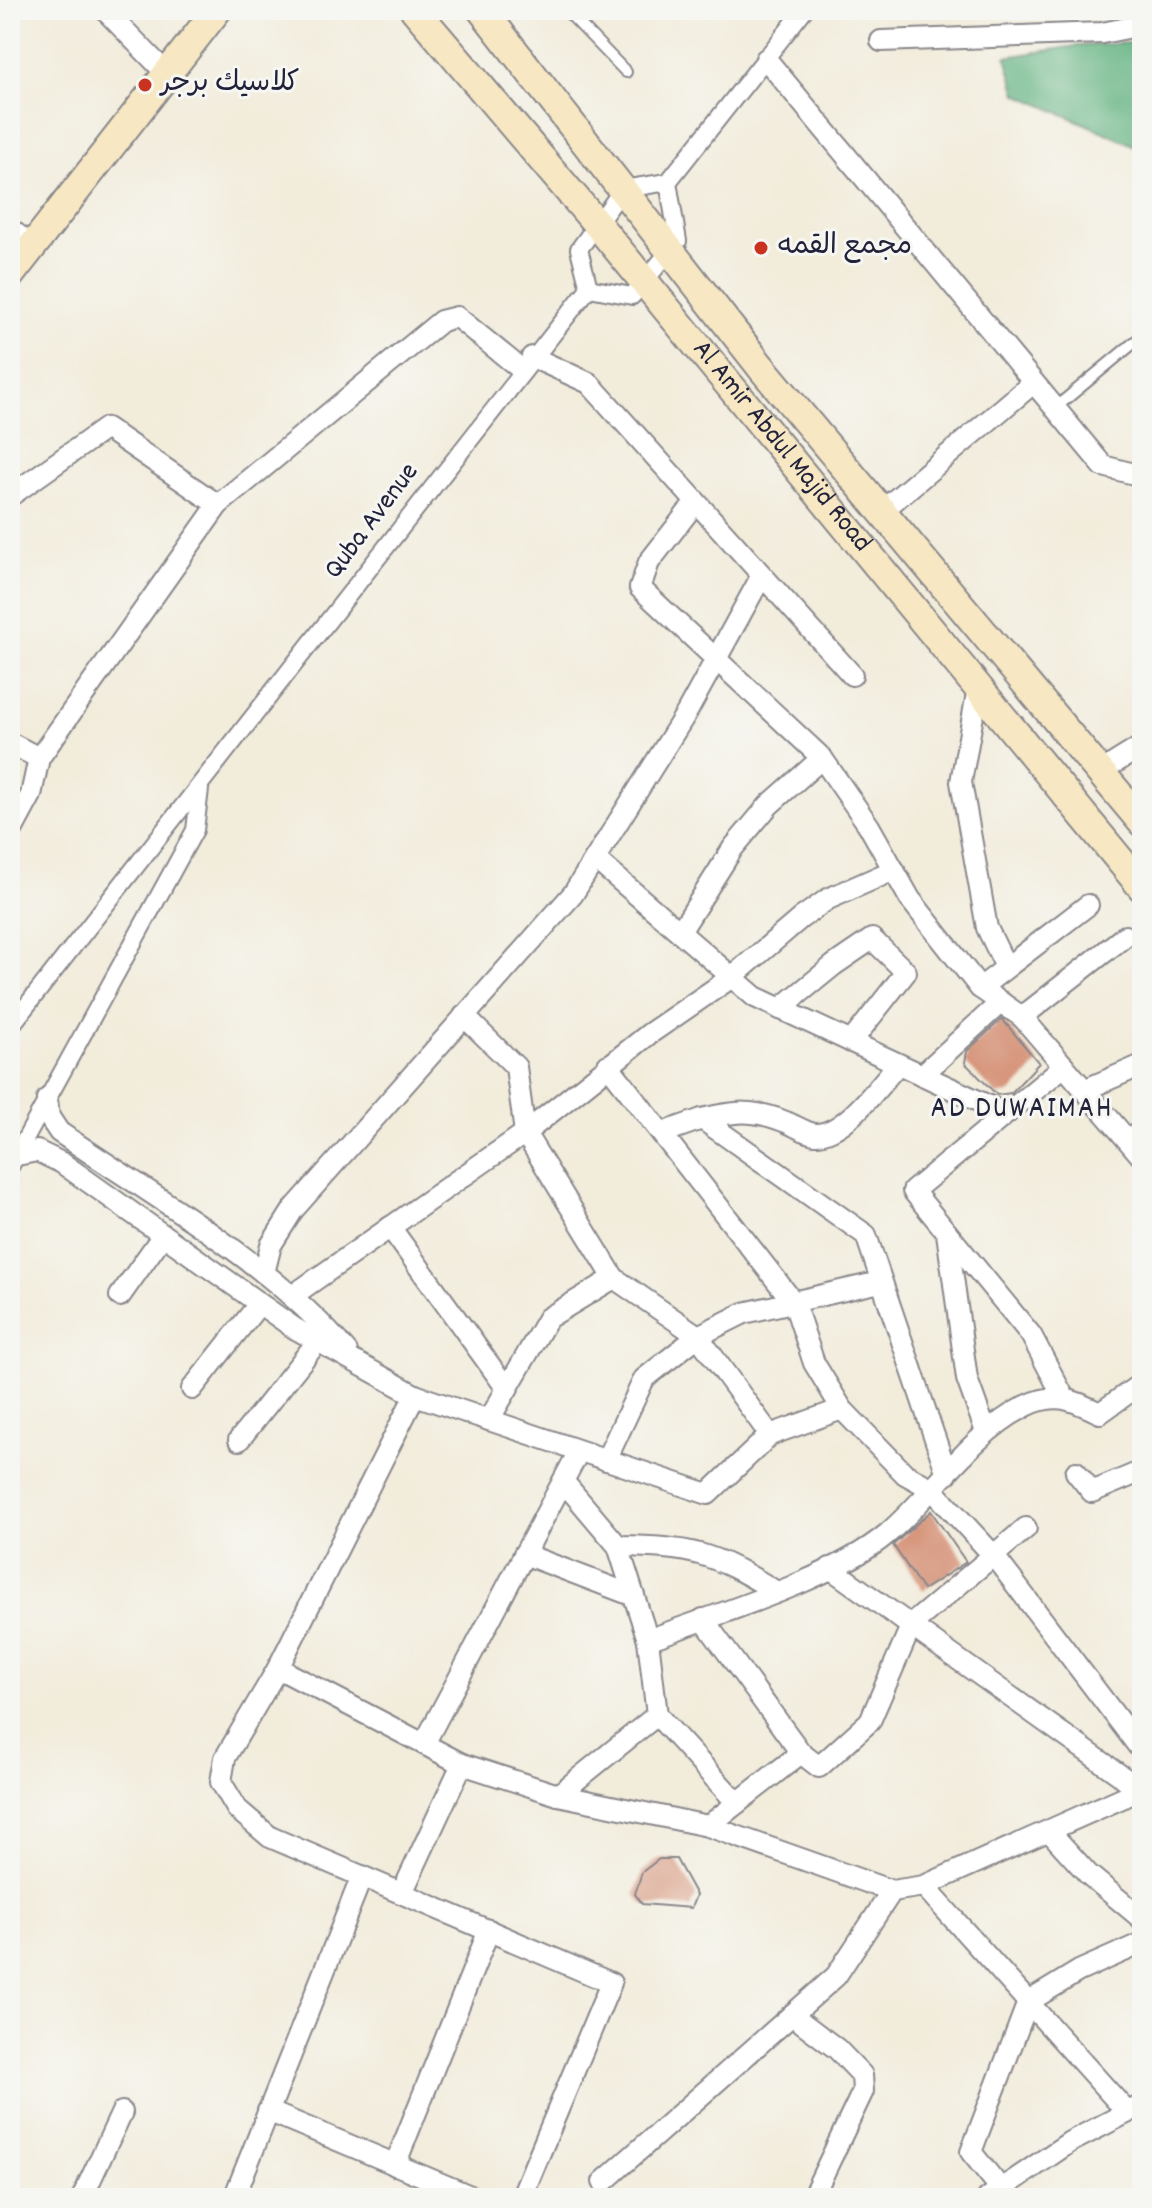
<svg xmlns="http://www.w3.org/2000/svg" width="1152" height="2208" viewBox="0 0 1152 2208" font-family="Dekko,'Playpen Sans Arabic',sans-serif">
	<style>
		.forest { fill: #5eb17e; stroke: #406a5c; stroke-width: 2 }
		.building { fill: #d7967d }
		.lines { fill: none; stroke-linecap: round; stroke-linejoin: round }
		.service-casing { stroke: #8a878b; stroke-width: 14 }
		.pedestrian-casing { stroke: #8a878b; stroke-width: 20 }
		.minor-casing { stroke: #8a878b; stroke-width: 24 }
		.secondary-casing { stroke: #8a878b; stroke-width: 32 }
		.service { stroke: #fff; stroke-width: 10 }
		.pedestrian { stroke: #fff; stroke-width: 16 }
		.minor { stroke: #fff; stroke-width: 20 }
		.secondary { stroke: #f7e8c3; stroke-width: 28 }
		.poi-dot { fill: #c8321e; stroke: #f6f6f2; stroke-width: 3 }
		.labels { text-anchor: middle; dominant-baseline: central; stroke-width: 6; stroke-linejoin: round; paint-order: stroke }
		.poi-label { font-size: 28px; fill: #22223b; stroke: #f6f6f2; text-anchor: start }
		.street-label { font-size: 28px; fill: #22223b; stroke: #f6f6f2 }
		.neighbourhood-label { font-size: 30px; letter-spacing: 2px; fill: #22223b; stroke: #f6f6f2 }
	</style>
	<rect width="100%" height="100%" fill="#f6f6f2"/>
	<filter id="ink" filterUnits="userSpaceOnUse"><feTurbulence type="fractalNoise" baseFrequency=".0125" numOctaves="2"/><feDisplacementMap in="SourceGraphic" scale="16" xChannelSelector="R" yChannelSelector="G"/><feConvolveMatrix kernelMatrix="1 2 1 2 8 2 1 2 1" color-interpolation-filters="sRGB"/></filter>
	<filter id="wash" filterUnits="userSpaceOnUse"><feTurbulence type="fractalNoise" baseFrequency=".006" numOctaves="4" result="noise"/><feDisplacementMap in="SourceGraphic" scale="32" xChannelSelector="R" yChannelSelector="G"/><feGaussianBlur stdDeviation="1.8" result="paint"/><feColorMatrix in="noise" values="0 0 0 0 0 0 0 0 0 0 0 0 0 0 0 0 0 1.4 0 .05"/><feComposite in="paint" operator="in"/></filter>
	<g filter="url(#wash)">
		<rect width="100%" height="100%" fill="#f2ecdb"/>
		<polygon class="forest" points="1142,42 1142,149 1017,94 1006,57 1076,46"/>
		<g id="blocks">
			<g class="building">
				<polygon points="1002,1019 1039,1063 1011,1093 997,1095 965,1063 967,1051"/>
				<polygon points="931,1511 966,1562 923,1590 893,1545"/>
				<polygon points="659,1859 676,1859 696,1895 691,1908 642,1904 635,1894 642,1872"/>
			</g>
		</g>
	</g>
	<g filter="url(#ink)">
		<use href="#blocks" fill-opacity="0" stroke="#8a878b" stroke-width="2"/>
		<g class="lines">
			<defs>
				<g id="service">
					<polyline points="566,10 626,72"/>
					<polyline points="1055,408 1142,336"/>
				</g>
				<g id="pedestrian">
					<polyline points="589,288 579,249 623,189 668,182 804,10"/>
					<polyline points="589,288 632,296 678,241 668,182"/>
					<polyline points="10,1027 589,288"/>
					<polyline points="10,1167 195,830 200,789"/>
				</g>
				<g id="minor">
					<polyline points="105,10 166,73"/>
					<polyline points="881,41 1102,33 1142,25"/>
					<polyline points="766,59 1103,466 1142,476"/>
					<polyline points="10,229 32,246"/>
					<polyline points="532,357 589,383 852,675"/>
					<polyline points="10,496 106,428 218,505"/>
					<polyline points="695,503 649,562 640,588 822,758 869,826 910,899 980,988 1022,1017 1142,1157"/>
					<polyline points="882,511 1033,383"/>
					<polyline points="978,688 961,782 987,928 1006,967"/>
					<polyline points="10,743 39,758"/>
					<polyline points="1100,772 1142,746"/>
					<polyline points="10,834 31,795 39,758 218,505 441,321 457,317 522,370"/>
					<polyline points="595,859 755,997 1006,1114"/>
					<polyline points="680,932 733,848 769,805 822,758"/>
					<polyline points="980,988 1088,905"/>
					<polyline points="780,1009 834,965 872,939 906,972 851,1042"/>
					<polyline points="464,1016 516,1067 525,1133 614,1278 698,1336 770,1435"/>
					<polyline points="1022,1017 1125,936"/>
					<polyline points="608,1065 794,1303 814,1363 842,1409 905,1474 932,1489 994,1556 1142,1751"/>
					<polyline points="922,1075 1001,1002"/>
					<polyline points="1084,1090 1142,1065"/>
					<path d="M 47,1099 L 49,1117 L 59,1132 C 157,1199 269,1261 347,1352"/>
					<path d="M 702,1119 C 735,1111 754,1109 786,1122 C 794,1125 806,1133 815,1134 C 845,1135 880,1084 898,1064"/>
					<polyline points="665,1132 702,1119 866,1235 947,1474"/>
					<polyline points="17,1155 37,1151 62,1163 294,1328 415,1395 708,1494 770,1435 842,1409"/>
					<polyline points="390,1227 507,1389"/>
					<polyline points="947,1233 967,1379 986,1432"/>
					<polyline points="264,1273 271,1245 293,1210 573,894 687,712 761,577"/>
					<polyline points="120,1296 163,1235"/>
					<polyline points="292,1296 525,1133 649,1034 732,977 801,918 828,899 894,870"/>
					<polyline points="192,1389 259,1304"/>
					<polyline points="415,1395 278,1668 225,1758 221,1782 237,1809 270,1837 611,1983 521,2198"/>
					<polyline points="1063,1396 1031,1335 913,1191 1064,1066"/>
					<polyline points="489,1420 548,1318 614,1278"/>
					<polyline points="239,1440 318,1341"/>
					<polyline points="606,1460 644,1379 698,1336 744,1313 880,1282"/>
					<polyline points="1076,1472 1092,1492 1142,1471"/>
					<polyline points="563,1481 618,1546 648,1640 657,1715 737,1803"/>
					<path d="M 618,1546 C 691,1547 712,1552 775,1591"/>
					<polyline points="524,1554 634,1596"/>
					<polyline points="830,1568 1141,1790"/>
					<polyline points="703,1619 801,1753 819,1767 870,1721 912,1624 1026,1528"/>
					<path d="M 648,1640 C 716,1614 834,1579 887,1534 C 935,1493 969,1435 1026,1406 C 1056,1391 1072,1400 1100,1413 L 1142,1383"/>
					<polyline points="278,1668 462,1764 558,1795 708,1826 892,1891 924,1886 1142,1789"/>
					<polyline points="424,1744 579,1451"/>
					<polyline points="558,1795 657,1715"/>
					<polyline points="708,1826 801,1753"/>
					<polyline points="1050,1832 1088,1874 1142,1919"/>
					<polyline points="924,1886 1126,2111"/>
					<polyline points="402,1893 462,1764"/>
					<polyline points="792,2015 837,2049 862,2075 863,2091 812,2198"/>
					<polyline points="268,2111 475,2198"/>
					<polyline points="395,2165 489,1930"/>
					<polyline points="603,2182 836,1976 892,1891"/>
					<polyline points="1001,2189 971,2152 1028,2002 1079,1971 1142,1943"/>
					<polyline points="82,2198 122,2112"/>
					<polyline points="234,2198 362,1876"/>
					<polyline points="988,2198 1070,2142 1142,2105"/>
				</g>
				<g id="secondary">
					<path id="s1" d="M 415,10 L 597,224 L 1142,887"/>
					<polyline points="482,10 761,367 1142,822"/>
					<polyline points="10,275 217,10"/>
				</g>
			</defs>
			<use href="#service" class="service-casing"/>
			<use href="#pedestrian" class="pedestrian-casing"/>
			<use href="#minor" class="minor-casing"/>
			<use href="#secondary" class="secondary-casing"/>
			<use href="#service" class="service"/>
			<use href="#pedestrian" class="pedestrian"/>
			<use href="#minor" class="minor"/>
			<use href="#secondary" class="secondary"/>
		</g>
	</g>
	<g class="poi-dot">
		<circle cx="145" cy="85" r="8"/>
		<circle cx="761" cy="248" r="8"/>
	</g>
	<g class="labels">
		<g class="poi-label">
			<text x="161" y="85">كلاسيك برجر</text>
			<text x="777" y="248">مجمع القمه</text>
		</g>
		<g class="street-label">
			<text stroke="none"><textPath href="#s1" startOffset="570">Al Amir Abdul Majid Road</textPath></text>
			<text transform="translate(373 522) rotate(-53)">Quba Avenue</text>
		</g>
		<g class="neighbourhood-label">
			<text x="1022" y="1110">AD DUWAIMAH</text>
		</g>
	</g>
	<rect width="1152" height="2208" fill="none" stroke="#f6f6f2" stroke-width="40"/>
</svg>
